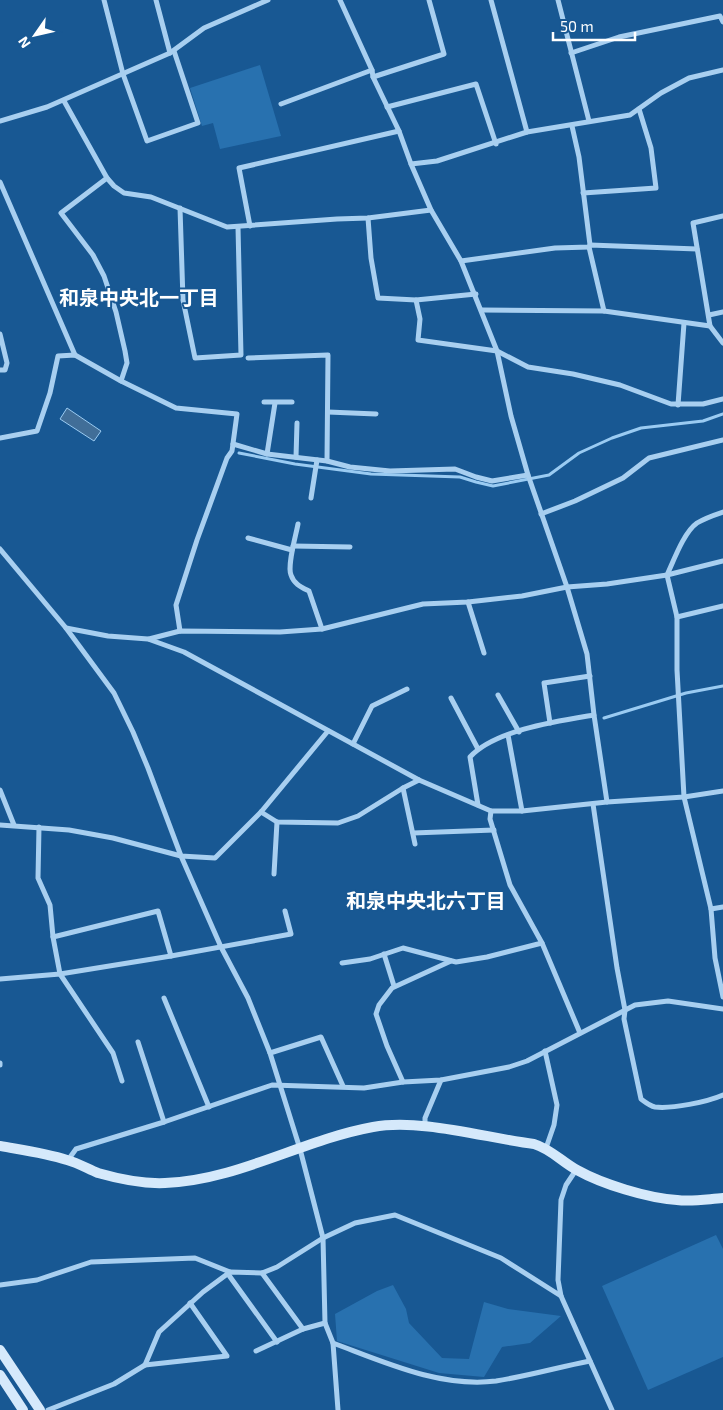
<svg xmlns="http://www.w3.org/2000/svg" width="723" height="1410" viewBox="0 0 723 1410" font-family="'Exo 2','Noto Sans JP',sans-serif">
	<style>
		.green { fill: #2871af }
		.water { fill: #416e98; stroke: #9acbf2 }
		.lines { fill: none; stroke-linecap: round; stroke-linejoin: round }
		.stream { stroke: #9acbf2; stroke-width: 3 }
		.street { stroke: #a8cff0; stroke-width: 5 }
		.secondary { stroke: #d5e9fb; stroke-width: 10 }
		.labels { text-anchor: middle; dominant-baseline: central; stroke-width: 4; stroke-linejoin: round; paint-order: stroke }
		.neighbourhood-label { font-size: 20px; font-weight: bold; fill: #fff; stroke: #185893 }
	</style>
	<rect width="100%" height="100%" fill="#185893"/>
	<g class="green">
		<polygon points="260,65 281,136 220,149 213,123 202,126 190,88"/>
		<polygon points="716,1235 723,1249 723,1357 648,1390 602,1286"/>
		<polygon points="393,1285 406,1309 409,1323 442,1358 469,1359 484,1302 508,1309 561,1316 530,1343 502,1347 484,1377 439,1373 337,1341 335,1314 377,1291"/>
	</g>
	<polygon class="water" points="67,408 101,431 94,441 60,419"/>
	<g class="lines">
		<g class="stream">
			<polyline points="239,453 295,464 371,474 460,477 476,482 493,486 549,475 579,453 612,438 641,428 703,421 723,414"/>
			<polyline points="604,718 686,693 723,686"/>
		</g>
		<g class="street">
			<polyline points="104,0 123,74 147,141 198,123 174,51"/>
			<polyline points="156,0 170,53"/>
			<polyline points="340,0 372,70 373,77 399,131 411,164 431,210 461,261 497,351 511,416 528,475 567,587 587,654 594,715 607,802"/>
			<polyline points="491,0 527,132"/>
			<polyline points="558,0 589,121"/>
			<polyline points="571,53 619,37 720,16 723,22"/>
			<polyline points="373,77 444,54 429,0"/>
			<polyline points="64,101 107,178 114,186 124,193 151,197 227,227 337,219 368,218 431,210"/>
			<polyline points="281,104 372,70"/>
			<polyline points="387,107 476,84 496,144"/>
			<polyline points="0,121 47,107 170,53 204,28 268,0"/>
			<polyline points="572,126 579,157 590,245"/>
			<polyline points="411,164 437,161 527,132 630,115 661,93 689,78 723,70"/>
			<polyline points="107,178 61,213 93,255 104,276 116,312 125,351 127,363 121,381"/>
			<polyline points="0,182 75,355"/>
			<polyline points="583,193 656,188 651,148 639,109"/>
			<polyline points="180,208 183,300 195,358 241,355 238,227"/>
			<polyline points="723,216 693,223 710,326 723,343"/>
			<polyline points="368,218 371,258 378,298 416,300 476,294"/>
			<polyline points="250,226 239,168 399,131"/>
			<polyline points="589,247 604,311"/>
			<polyline points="461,261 555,248 589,247 590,245 697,249"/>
			<polyline points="416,300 420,319 418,340 497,351 528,367 573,374 620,385 671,404 703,404 723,399"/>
			<polyline points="482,310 604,311 710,326"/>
			<polyline points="709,315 723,312"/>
			<polyline points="0,334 7,363 5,370 0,370"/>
			<polyline points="248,358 328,355 327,461"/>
			<polyline points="264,402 292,402"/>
			<polyline points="678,405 684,323"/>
			<polyline points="328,412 376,414"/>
			<polyline points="0,438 37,431 50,393 58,356 75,355 121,381 176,408 237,414 232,451 227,458 197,540 176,605 180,631"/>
			<polyline points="233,444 267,454 327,461 350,467 390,471 455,469 476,477 492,481 528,475"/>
			<polyline points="267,454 275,403"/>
			<polyline points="296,457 297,423"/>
			<polyline points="311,498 317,460"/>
			<polyline points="541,514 575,501 623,478 649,458 723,440"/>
			<path d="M 298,524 C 296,535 287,566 291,575 C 294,584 301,587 309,591 L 322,629"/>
			<polyline points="248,538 292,550"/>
			<polyline points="293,546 350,547"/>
			<polyline points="0,549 66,628 114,693 133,732 148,768 181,856 221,947 248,998 270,1053 300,1149 323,1238 325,1323 333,1343 338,1410"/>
			<polyline points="723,561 667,575 677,617 677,670 684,797 711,909 715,958 723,997"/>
			<polyline points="468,602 484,653"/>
			<polyline points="677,617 723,606"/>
			<polyline points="66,628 108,636 148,639 184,652 419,780 491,811 522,811 607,802 684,797 723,791"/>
			<path d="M 149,639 L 180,631 L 280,632 L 322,629 L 423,604 L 468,602 L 522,596 L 567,587 L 607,584 L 667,575 C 674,560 684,532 697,523 C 705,518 714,515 723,512"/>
			<polyline points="498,695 519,732"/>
			<polyline points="451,698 478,749"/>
			<polyline points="550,723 544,683 590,676"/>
			<polyline points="508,735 522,811"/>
			<polyline points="353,744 372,706 407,689"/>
			<polyline points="403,788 415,844"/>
			<polyline points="0,790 14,825"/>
			<path d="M 593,804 L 617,968 L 625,1010 L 624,1019 L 641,1099 C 645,1102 650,1106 655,1107 C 672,1109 707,1102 723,1095"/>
			<path d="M 478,805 L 470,757 C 495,730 558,721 594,715"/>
			<polyline points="261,812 277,822 338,823 358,816 403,788 419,780"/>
			<polyline points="0,825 69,830 113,838 181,856 215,858 261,812 328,731"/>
			<polyline points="39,827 38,878 50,905 53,937 60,974 113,1053 122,1081"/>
			<polyline points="413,833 494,830"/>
			<polyline points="274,874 277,822"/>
			<polyline points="711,909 723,907"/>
			<polyline points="53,937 158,911 171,956"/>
			<polyline points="542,943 580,1033"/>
			<polyline points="384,954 394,986"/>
			<polyline points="342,963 370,959 403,948 456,962 487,957 542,943 510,885 490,819 491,811"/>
			<polyline points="0,979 60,974 171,956 291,934 285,911"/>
			<polyline points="164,998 209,1107"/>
			<polyline points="138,1042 164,1122"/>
			<polyline points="545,1051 557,1105 554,1125 546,1148"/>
			<polyline points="270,1053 321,1037 343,1086"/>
			<polyline points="0,1065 0,1063"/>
			<polyline points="403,1082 387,1046 376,1014 379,1005 392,988 451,961"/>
			<polyline points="425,1126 425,1118 441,1080"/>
			<polyline points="68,1160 76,1149 164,1122 272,1085 364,1088 403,1082 441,1080 509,1067 527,1061 635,1005 668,1001 723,1009"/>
			<polyline points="576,1170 566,1185 561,1200 558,1280 561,1296 612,1410"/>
			<polyline points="262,1273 303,1329"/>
			<polyline points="228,1274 277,1342"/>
			<polyline points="0,1285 37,1280 91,1262 195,1258 230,1272"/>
			<path d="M 333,1343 C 384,1362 440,1388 496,1381 C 528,1376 559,1367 590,1361"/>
			<polyline points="256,1351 303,1329 325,1323"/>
			<polyline points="145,1365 227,1356 190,1303"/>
			<polyline points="48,1410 114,1384 145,1365 159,1332 203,1292 230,1272 262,1273 277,1267 323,1238 355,1223 395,1215 501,1258 561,1296"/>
		</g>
		<g class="secondary">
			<path d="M 0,1146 C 22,1150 45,1153 67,1160 C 78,1163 88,1169 98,1173 C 119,1179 143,1184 165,1183 C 238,1180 302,1140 373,1127 C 420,1118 486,1138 534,1144 C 551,1149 562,1162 577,1170 C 602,1184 647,1198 677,1200 C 692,1202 708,1199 723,1198"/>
			<polyline points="0,1350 40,1410"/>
			<polyline points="0,1375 23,1410"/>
		</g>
	</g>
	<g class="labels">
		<g class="neighbourhood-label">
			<text x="139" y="297">和泉中央北一丁目</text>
			<text x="426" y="900">和泉中央北六丁目</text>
		</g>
	</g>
	<g transform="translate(35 35) rotate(236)" stroke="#185893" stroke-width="4" paint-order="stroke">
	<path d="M0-4L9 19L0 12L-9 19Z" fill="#ffffff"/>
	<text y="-8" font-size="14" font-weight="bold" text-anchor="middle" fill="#ffffff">N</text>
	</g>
	<path d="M553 32v8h82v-8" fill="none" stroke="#ffffff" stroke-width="2.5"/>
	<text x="560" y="32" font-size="15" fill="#ffffff" stroke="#185893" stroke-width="4" paint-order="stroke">50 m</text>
</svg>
